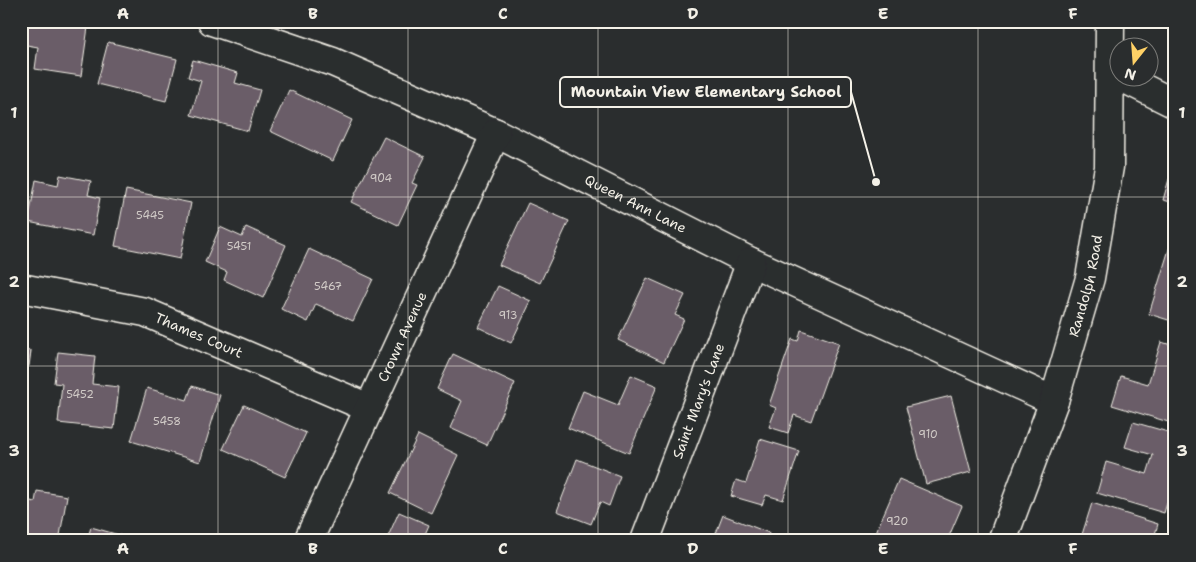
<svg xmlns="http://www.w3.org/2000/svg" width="1196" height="562" viewBox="0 0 1196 562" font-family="'Shantell Sans',sans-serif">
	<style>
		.building { fill: #6b5d68; stroke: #f4f1e8 }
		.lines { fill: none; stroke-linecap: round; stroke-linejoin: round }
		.minor-casing { stroke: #f4f1e8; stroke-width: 31 }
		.minor { stroke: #2a2d2e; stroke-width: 28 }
		.grid { fill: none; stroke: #f4f1e8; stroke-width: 1; stroke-opacity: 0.55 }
		.labels { text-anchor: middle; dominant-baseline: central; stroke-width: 4.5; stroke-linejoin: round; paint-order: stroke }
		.number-label { font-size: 11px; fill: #d2ccc8 }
		.street-label { font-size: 14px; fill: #f4f1e8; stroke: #2a2d2e }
		.leader { fill: none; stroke: #f4f1e8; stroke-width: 2 }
		.callout-dot { fill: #f4f1e8; stroke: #2a2d2e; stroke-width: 2 }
		.callout { fill: #2a2d2e; stroke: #f4f1e8; stroke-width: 2 }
		.callout-label { font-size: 15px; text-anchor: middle; font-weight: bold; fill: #f4f1e8 }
		.neatline { fill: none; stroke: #f4f1e8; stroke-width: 2 }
		.grid-label { font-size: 16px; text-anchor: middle; font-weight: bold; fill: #f4f1e8 }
	</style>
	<rect width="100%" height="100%" fill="#2a2d2e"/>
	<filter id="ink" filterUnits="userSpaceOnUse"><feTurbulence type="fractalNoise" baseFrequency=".02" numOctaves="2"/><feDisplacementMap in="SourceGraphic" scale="10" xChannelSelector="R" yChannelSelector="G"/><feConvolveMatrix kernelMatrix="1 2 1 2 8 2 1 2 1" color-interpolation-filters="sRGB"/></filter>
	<g filter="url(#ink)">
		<g class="building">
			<polygon points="21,21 47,21 88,27 81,76 35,69 38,47 21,44"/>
			<polygon points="108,42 177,59 166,101 97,84"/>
			<polygon points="193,60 238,73 235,83 260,90 248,131 191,115 201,81 188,77"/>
			<polygon points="289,90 352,120 333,161 270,131"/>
			<polygon points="384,137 425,157 412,183 417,185 398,225 351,202"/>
			<polygon points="60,175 91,181 88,195 100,198 93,235 28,222 36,180 58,185"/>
			<polygon points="1169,179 1175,181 1175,203 1163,200"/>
			<polygon points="126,190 191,203 180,259 115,246"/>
			<polygon points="528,203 569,221 540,283 499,265"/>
			<polygon points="220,227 242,237 246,227 286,245 263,298 224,280 227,272 205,262"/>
			<polygon points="1170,246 1175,248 1175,322 1149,314"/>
			<polygon points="309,249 373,279 353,321 316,304 308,322 281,309"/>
			<polygon points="647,278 685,295 675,315 684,319 664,362 618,340"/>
			<polygon points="498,286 531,301 511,343 478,327"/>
			<polygon points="801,330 839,343 811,421 794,415 788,433 769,427 776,408 769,405 792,339 798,341"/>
			<polygon points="1161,342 1175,346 1175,424 1112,405 1121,376 1148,384"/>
			<polygon points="21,350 31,351 29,366 21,366"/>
			<polygon points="58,352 95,356 92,384 119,387 114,429 58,423 62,384 54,383"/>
			<polygon points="453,354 515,383 487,445 450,428 462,401 437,389"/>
			<polygon points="631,375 657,386 629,453 568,428 583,391 618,405"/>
			<polygon points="192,386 220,395 200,462 131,441 147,388 187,400"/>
			<polygon points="951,396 971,472 926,484 906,407"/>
			<polygon points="244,405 306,433 285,477 223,449"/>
			<polygon points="1133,422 1175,434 1175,476 1164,513 1097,493 1106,462 1147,474 1153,455 1125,447"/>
			<polygon points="418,435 458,455 431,513 390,493"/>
			<polygon points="760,439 799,451 783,500 766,495 762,505 731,496 736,480 746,483"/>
			<polygon points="577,459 620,476 609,506 600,502 591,524 557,511"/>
			<polygon points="899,479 962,506 947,541 872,541"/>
			<polygon points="37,491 67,496 59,541 21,541 21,499 35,502"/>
			<polygon points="1092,503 1158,524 1153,541 1080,541"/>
			<polygon points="399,512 429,525 422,541 386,541"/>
			<polygon points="723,515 769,533 766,541 713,541"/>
			<polygon points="91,527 140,541 87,541"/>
		</g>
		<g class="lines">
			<defs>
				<g id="minor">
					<path id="s1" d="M 212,21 L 333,62 L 496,133 L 751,262 L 1054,401"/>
					<polyline points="1123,78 1175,104"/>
					<path id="s2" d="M 21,288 L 145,312 L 369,408"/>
					<path id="s3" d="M 308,541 L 496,133"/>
					<path id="s4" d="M 645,541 L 751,262"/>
					<path id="s5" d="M 1002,541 L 1054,401 L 1090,278 L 1109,167 L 1110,21"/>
				</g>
			</defs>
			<use href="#minor" class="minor-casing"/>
			<use href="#minor" class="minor"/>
		</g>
	</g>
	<path class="grid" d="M 218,21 L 218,541M 408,21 L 408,541M 598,21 L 598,541M 788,21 L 788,541M 978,21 L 978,541M 21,197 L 1175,197M 21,366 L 1175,366"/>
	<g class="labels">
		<g class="number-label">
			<text x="381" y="178">904</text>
			<text x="150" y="215">5445</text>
			<text x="239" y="246">5451</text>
			<text x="328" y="286">5467</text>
			<text x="508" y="315">913</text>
			<text x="80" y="394">5452</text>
			<text x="167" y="421">5458</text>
			<text x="928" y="434">910</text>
			<text x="897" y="521">920</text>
		</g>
		<g class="street-label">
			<text stroke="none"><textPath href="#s1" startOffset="462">Queen Ann Lane</textPath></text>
			<text stroke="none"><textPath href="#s5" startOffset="269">Randolph Road</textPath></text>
			<text stroke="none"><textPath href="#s2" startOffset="185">Thames Court</textPath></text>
			<text stroke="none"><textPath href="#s3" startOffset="225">Crown Avenue</textPath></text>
			<text stroke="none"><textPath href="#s4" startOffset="150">Saint Mary's Lane</textPath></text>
		</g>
	</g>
	<path class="leader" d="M876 182L851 92"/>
	<circle class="callout-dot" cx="876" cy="182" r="5"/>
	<rect class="callout" x="560" y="77" width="291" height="30" rx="5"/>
	<g class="callout-label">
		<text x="706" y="97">Mountain View Elementary School</text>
	</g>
	<rect width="1196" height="562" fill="none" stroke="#2a2d2e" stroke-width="55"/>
	<g transform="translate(1134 62) rotate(197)"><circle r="24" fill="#2a2d2e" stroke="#7b7b78"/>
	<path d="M0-4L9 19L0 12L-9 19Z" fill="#ffd166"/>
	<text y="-8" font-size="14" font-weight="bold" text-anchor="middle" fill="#f4f1e8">N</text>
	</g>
	<rect x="28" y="28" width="1140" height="506" class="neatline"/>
	<g class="grid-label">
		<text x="123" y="19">A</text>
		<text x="313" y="19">B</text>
		<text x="503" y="19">C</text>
		<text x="693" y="19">D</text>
		<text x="883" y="19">E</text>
		<text x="1073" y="19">F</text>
		<text x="14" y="118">1</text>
		<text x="1182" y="118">1</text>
		<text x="14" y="287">2</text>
		<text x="1182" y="287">2</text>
		<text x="14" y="456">3</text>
		<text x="1182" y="456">3</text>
		<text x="123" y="554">A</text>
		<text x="313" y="554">B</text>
		<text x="503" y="554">C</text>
		<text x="693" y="554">D</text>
		<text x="883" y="554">E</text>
		<text x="1073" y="554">F</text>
	</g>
</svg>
